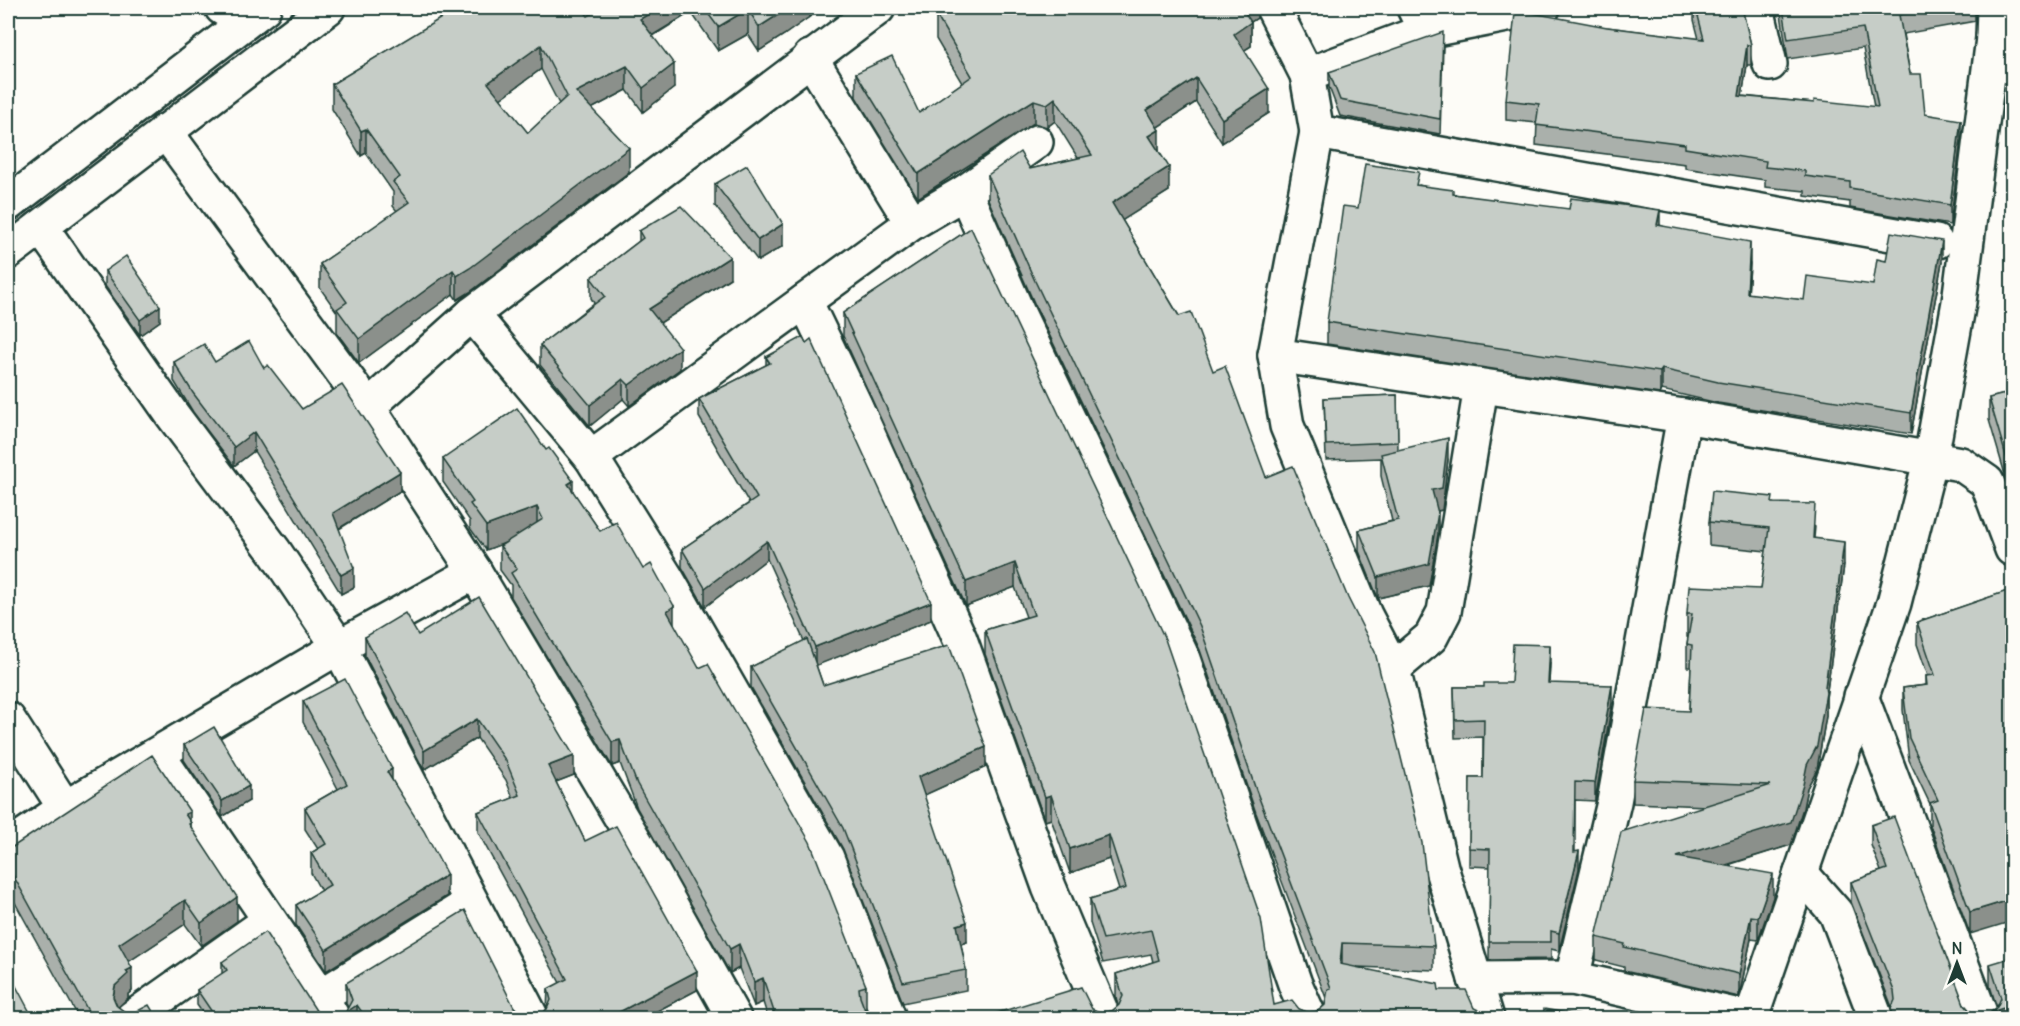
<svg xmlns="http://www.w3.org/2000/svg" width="2020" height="1026" viewBox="0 0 2020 1026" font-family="Delius,sans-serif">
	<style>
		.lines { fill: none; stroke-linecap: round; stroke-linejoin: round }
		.minor-casing { stroke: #1f3d34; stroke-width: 38 }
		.primary-casing { stroke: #1f3d34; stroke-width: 38 }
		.minor { stroke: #fdfcf7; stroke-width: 33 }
		.primary { stroke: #fdfcf7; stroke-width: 33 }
		.wall { fill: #aab0ab; stroke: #1f3d34; stroke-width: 1.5; fill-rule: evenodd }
		.shaded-wall { fill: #8b908b; stroke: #1f3d34; stroke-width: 1.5 }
		.building { fill: #c6cdc7; stroke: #1f3d34; stroke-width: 1.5; fill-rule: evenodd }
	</style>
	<rect width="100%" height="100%" fill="#fdfcf7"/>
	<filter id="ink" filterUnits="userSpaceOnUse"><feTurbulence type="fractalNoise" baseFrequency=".0167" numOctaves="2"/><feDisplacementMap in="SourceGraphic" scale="12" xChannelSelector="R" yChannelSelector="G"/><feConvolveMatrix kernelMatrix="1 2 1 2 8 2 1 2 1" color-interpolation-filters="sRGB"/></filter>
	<g filter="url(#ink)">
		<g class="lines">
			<defs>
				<g id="minor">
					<polyline points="222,8 245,22"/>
					<polyline points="1273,8 1307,75 1317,132 1936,242"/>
					<polyline points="1757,8 1770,64"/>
					<polyline points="1994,8 1993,38 2005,55"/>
					<polyline points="1425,31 1543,8"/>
					<polyline points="810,57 912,223 965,192 1018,313 1182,656 1295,984 1310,1018"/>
					<polyline points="1307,75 1425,31 1414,8"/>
					<polyline points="165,131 368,407 472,314 878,8"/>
					<polyline points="1317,132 1275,355 1287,426 1365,615 1393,669 1441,867 1487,1018"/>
					<polyline points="965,192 1036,142"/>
					<polyline points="41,227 171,413 275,552 339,647 532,1018"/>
					<polyline points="805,301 856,407 960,639 1049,887 1104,1018"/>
					<polyline points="472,314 591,457 666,577 827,858 889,1018"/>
					<polyline points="1275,355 1684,416 1961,464 1987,482 2012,549"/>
					<polyline points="591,457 912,223"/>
					<polyline points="475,572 638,846 734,1018"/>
					<polyline points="1393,669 1431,637 1444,612 1481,387"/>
					<polyline points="1861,696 1982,1018"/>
					<polyline points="8,719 65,808"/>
					<polyline points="158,755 321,996 333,1018"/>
					<polyline points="8,847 65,808 339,647 475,572 368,407"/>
					<polyline points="1801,873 1836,913 1876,1018"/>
					<polyline points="1572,978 1614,802 1684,416"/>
					<polyline points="1475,979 1572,978 1748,1018"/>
					<polyline points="321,996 471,903"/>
					<polyline points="132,1018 269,921"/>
					<polyline points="1751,1018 1894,603 1931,458 1959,302 1993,38"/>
				</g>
				<g id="primary">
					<polyline points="8,204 264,8"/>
					<polyline points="8,252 328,8"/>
				</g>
			</defs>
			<use href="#minor" class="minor-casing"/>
			<use href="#primary" class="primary-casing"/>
			<use href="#minor" class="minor"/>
			<use href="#primary" class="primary"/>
		</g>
		<g class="wall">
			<path d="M 602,8 L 822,8 L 784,35 L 759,51 L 748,34 L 718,51 L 691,12 L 653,36 L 674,88 L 643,112 L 627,90 L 591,109 L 629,172 L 470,292 L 457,300 L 453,294 L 359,363 L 337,333 L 337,312 L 320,288 L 320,264 L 397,211 L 393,206 L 393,192 L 366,153 L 361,156 L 332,109 L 332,84 L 439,20 L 439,11 L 588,16 ZM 541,69 L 559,104 L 528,133 L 500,99 Z"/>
			<polygon points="1257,8 1257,18 1251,22 1251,46 1244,50 1269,113 1222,143 1196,102 1157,127 1159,151 1169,191 1122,220 1179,316 1213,371 1434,946 1434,970 1357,967 1439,990 1474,1008 1485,1018 981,1018 1092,1009 1102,1013 1112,1011 1118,1006 1116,997 1116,974 1153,962 1151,954 1103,963 1090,923 1090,899 1119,890 1109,859 1070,873 1051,819 1045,821 985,654 985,630 1026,617 1015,587 966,606 843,336 843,313 971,228 1274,1005 1299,1009 1309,1013 1318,1011 1325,1005 1326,998 1256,813 1200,650 1035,305 988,199 988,175 1030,169 1078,158 1055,121 1047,127 1034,123 918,198 856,97 856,73 919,113 962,83 936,39 936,15"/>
			<polygon points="1434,8 1448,8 1436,10"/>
			<polygon points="1694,8 1742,8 1751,45 1751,65 1747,65 1742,96 1814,103 1874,107 1863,48 1788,59 1780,8 1975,8 1975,21 1903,34 1910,74 1925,114 1961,140 1950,225 1850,208 1850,202 1805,196 1805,191 1765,187 1765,180 1685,168 1685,164 1536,145 1537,123 1506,120 1506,100 1607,27 1699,39 1694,20"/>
			<polygon points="1443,47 1440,134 1340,116 1329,87 1329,72"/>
			<polygon points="715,184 783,246 758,261 715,206"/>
			<polygon points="1419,185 1453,194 1660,225 1750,263 1748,294 1804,300 1873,285 1886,261 1942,262 1911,434 1718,403 1662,390 1660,394 1327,344 1327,322"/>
			<polygon points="639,231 730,278 660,323 680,369 629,406 623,399 590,426 540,365 540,345 594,303 591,298 591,278 639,241"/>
			<polygon points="105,271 160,321 140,335 105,286"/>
			<polygon points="766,357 931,620 816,665 823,685 986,767 924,795 967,942 961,944 966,970 966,990 903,1003 843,849 751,687 751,667 804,641 767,559 705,607 682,567 682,549 749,503 699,417 699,399 766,365"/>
			<polygon points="174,362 215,362 264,368 302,409 400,491 339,529 354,587 341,594 254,451 234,466 193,412 174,381"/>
			<polygon points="2013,392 2013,487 2009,488 1989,420 1989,398"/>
			<polygon points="1397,395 1398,450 1448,459 1442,510 1437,511 1438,534 1429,586 1378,598 1359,551 1359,530 1392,521 1381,476 1381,458 1326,460 1324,398"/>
			<polygon points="443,459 573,492 600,531 674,625 866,986 866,1010 865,1010 868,1018 768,1018 763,1002 754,1006 739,968 730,973 637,808 620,763 612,766 511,597 511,585 500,570 500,546 506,542 486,550 470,528 470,521 443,482"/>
			<polygon points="1773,503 1815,527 1814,538 1844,565 1826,698 1826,716 1817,769 1807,788 1803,808 1791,845 1725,866 1773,897 1758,940 1751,939 1739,997 1624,971 1624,967 1596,960 1596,937 1706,806 1633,803 1633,780 1689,711 1691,667 1687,667 1687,644 1688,637 1687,637 1687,614 1761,589 1766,551 1709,545 1709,522"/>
			<polygon points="2013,589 1970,934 1930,825 1930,804 1909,760 1903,710 1903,688 1926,685 1926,676 1928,676 1917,644 1917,622"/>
			<polygon points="418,635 574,775 556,782 585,841 697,990 644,1018 345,1018 348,1008 346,1003 346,983 514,1007 521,1014 531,1018 541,1015 547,1009 548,989 560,983 478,832 478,812 513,798 506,780 477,738 424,770 365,656 365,637"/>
			<polygon points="1550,663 1549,683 1612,703 1595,801 1575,800 1575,852 1579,869 1559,951 1551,949 1551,959 1489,960 1490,867 1469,866 1470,778 1483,778 1483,737 1455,738 1454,687 1484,687 1511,683"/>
			<polygon points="303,701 392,780 447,896 326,971 296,925 296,905 321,891 311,873 311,853 318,849 305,829 305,808 338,789 303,722"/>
			<polygon points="184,745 249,801 222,817 184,760"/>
			<polygon points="190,821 191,827 237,921 201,946 185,924 129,961 132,991 128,994 128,998 118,1007 125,1012 157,1018 79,1018 8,890 8,850"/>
			<polygon points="1871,825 1964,1004 1971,1012 1984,1018 1891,1018 1892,1007 1851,902 1851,882 1881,871 1871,845"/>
			<polygon points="222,962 317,1012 323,1018 206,1018 197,1005 197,990 222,974"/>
			<polygon points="1990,964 2013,1018 1991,1018 1997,1008 1990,986"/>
		</g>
		<g class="shaded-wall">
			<polygon points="659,8 691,8 691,12 640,43 640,19"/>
			<polygon points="789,8 822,8 784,35 759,51 759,27"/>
			<polygon points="1241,8 1257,8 1257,18 1251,22 1251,46 1234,57 1234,34"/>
			<polygon points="748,9 748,34 718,51 718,27"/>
			<polygon points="541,45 541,69 488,108 488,83"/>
			<polygon points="1747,45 1747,65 1739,116 1739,96"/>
			<polygon points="674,64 674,88 643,112 643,88"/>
			<polygon points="627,66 627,90 576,117 576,92"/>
			<polygon points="1196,78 1196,102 1147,134 1147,110"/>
			<polygon points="1269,89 1269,113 1222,143 1222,119"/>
			<polygon points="1055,98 1055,121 1047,127 1047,104"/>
			<polygon points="1034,100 1034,123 918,198 918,174"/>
			<polygon points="1961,120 1961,140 1950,225 1950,205"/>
			<polygon points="366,129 366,153 361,156 361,131"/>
			<polygon points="1159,130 1159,153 1149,136"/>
			<polygon points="629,148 629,172 470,292 457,300 457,276"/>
			<polygon points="1169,167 1169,191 1112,227 1112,203"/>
			<polygon points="1660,210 1660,231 1657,225"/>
			<polygon points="783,224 783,246 758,261 758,240"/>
			<polygon points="1942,241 1942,262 1911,434 1911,413"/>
			<polygon points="1750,242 1750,263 1747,315 1747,293"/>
			<polygon points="730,257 730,278 649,330 649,309"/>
			<polygon points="453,270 453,294 359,363 359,339"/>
			<polygon points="160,306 160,321 140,335 140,320"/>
			<polygon points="680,348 680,369 629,406 629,385"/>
			<polygon points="1662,369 1662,390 1660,394 1660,372"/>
			<polygon points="623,379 623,399 590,426 590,405"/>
			<polygon points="254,432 254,451 234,466 234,447"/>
			<polygon points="1448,438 1448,459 1442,510 1432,512 1432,490"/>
			<polygon points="2013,465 2013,487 2009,488 2009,466"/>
			<polygon points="400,472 400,491 333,532 333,513"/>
			<polygon points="573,481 573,505 568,484"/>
			<polygon points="537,507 537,531 486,550 486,526"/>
			<polygon points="1438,513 1438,534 1429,586 1378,598 1378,577"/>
			<polygon points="767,541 767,559 705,607 705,588"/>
			<polygon points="1844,542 1844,565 1826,698 1826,716 1817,769 1807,788 1803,808 1791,845 1677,880 1677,857 1807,765 1825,687"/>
			<polygon points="1015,563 1015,587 966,606 966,582"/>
			<polygon points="354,568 354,587 341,594 341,575"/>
			<polygon points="931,602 931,620 815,666 815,647"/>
			<polygon points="674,606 674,629 667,611"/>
			<polygon points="1550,645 1550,663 1548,701 1548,683"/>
			<polygon points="1612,685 1612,703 1595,801 1595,783"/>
			<polygon points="477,719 477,738 424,770 424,751"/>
			<polygon points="620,740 620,763 612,766 612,742"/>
			<polygon points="986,747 986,767 918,798 918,777"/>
			<polygon points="574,756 574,775 548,785 548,766"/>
			<polygon points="392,769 392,790 387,772"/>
			<polygon points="249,786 249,801 222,817 222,801"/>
			<polygon points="1051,795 1051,819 1045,821 1045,797"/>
			<polygon points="190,812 190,823 191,823 191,847 185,814"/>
			<polygon points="1109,835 1109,859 1070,873 1070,849"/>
			<polygon points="1579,851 1579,869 1559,951 1559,933"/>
			<polygon points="1773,874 1773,897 1758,940 1758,917"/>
			<polygon points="447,875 447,896 326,971 326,950"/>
			<polygon points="237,897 237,921 201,946 201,923"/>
			<polygon points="2013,899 2013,921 1970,934 1970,912"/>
			<polygon points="185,900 185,924 119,968 119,944"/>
			<polygon points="1751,916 1751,939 1739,997 1739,974"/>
			<polygon points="967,922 967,942 957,945 957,925"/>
			<polygon points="1342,943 1342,967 1340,964"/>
			<polygon points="739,944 739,968 730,973 730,949"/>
			<polygon points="132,968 132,991 128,994 128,998 115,1010 113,997 115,986 126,971"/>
			<polygon points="697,971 697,990 644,1018 608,1018"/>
			<polygon points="763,978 763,1002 754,1006 754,982"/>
			<polygon points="357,1005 357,1018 345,1018 345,1013"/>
			<polygon points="2013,1005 2013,1018 1991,1018 1991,1012"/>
		</g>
		<g class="building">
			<path d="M 443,8 L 582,8 L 588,16 L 602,8 L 659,8 L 640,19 L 674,64 L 643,88 L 627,66 L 576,92 L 629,148 L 470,268 L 457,276 L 453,270 L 359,339 L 337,309 L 347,302 L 320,264 L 409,202 L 393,182 L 400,177 L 366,129 L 361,131 L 332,84 L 443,17 L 439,11 ZM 541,45 L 567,96 L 528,133 L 488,83 Z"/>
			<polygon points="704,8 789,8 759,27 748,9 718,27"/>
			<polygon points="949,8 1242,8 1251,22 1234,34 1269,89 1222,119 1196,78 1147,110 1159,130 1149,136 1169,167 1112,203 1179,316 1191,312 1213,371 1225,366 1266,477 1293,466 1348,598 1375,652 1422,843 1434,946 1342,943 1340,964 1438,984 1439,990 1466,990 1474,1008 1483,1012 1485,1018 981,1018 1081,987 1092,1009 1102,1013 1112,1011 1119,1005 1123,996 1116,974 1159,960 1151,930 1103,939 1090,899 1126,888 1109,835 1070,849 1051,795 1045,797 985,630 1034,615 1015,563 966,582 843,313 971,228 1165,639 1261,919 1274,1005 1292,1000 1299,1009 1309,1013 1318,1011 1325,1005 1328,989 1331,988 1256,790 1200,626 1035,281 988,175 1020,152 1030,169 1092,155 1055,98 1047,104 1034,100 918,174 856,73 892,56 919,113 972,76 936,15"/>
			<polygon points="1696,8 1742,8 1751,45 1747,45 1739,96 1814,103 1814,100 1878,107 1863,28 1788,39 1783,8 1940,8 1899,15 1910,74 1921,74 1925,114 1961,120 1950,205 1850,188 1850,182 1805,176 1805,171 1765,167 1766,161 1685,148 1685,144 1536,125 1539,104 1506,100 1515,13 1522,11 1607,27 1704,39"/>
			<polygon points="1443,32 1440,119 1340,100 1329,72"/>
			<polygon points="1365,164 1419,172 1416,185 1453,190 1453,194 1569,209 1571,198 1660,210 1657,225 1750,242 1747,293 1804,300 1807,276 1873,285 1877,259 1886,261 1891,232 1942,241 1911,413 1718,382 1662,369 1660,372 1327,322 1343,206 1358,208"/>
			<polygon points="747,165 783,224 758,240 715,184"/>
			<polygon points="681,206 730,257 649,309 680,348 629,385 623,379 590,405 540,345 605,296 591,278 643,238 639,231"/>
			<polygon points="126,256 160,306 140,320 105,271"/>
			<polygon points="803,337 806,343 811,339 931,602 815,647 767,541 705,588 682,549 757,498 699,399 770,363 766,357"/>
			<polygon points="249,341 264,368 268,365 302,409 342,385 400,472 333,513 354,568 341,575 254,432 234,447 193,393 174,362 204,344 215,362"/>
			<polygon points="2013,392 2013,465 2009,466 1989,398"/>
			<polygon points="1397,395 1398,442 1326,445 1324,398"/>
			<polygon points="517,408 546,450 549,448 573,481 568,484 600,531 616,522 643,569 651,564 674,606 667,611 699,668 708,664 810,842 866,986 859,988 860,997 868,1018 776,1018 763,978 754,982 739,944 730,949 637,784 620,740 612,742 511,573 517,569 500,546 543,519 537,507 486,526 470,504 473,502 443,459"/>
			<polygon points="1448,438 1442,488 1432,490 1438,513 1429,564 1378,577 1359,530 1398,520 1381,454"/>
			<polygon points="1712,491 1773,497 1772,503 1815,504 1813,538 1844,542 1825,687 1826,693 1817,746 1807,765 1803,785 1791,822 1677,857 1773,874 1758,917 1751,916 1739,974 1624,947 1625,944 1596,937 1621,832 1771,785 1633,780 1646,709 1689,711 1692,645 1687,644 1692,614 1687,614 1689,586 1761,589 1769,528 1709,522"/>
			<polygon points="2013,589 2013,899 1970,912 1930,803 1938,800 1909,738 1903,688 1927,685 1926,676 1935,675 1917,622"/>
			<polygon points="479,597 574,756 548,766 585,841 616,826 697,971 608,1018 366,1018 357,1005 345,1013 352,1000 346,983 465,910 514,1007 521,1014 531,1018 541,1015 547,1009 551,1000 548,989 567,979 478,812 520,795 506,761 477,719 424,751 365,637 405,613 418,635"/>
			<polygon points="807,639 823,685 949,645 986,747 918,777 967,922 957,925 966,970 903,982 843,828 751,667"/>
			<polygon points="1513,644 1550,645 1548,683 1612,685 1595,783 1575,782 1574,852 1579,851 1559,933 1551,931 1551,942 1489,942 1490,849 1469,848 1470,778 1483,778 1484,719 1455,720 1454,687 1484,687 1484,683 1511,683"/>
			<polygon points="345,679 392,769 387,772 424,831 447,875 326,950 296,905 330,885 311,853 326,844 305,808 347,784 303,701"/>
			<polygon points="214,727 249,786 222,801 184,745"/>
			<polygon points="152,755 190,812 185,814 191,823 189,824 237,897 201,923 185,900 119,944 132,968 126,971 128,974 115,986 113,997 117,1006 125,1012 134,1013 149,1005 157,1018 92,1018 8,866 8,850"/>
			<polygon points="1894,817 1964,1004 1971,1012 1984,1016 1974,1018 1894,1018 1891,1009 1895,1000 1894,991 1851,882 1887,869 1871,825"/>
			<polygon points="265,932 317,1012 323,1018 216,1018 197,990 227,970 222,962"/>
			<polygon points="2013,957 2013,1005 1991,1012 1997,1007 2001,998 1990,964"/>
			<polygon points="8,971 33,1018 8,1018"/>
			<polygon points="1544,1009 1593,1018 1542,1018"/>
		</g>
	</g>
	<rect width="2020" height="1026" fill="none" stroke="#fdfcf7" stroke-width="30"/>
	<rect x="15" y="15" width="1990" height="996" fill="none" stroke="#1f3d34" stroke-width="2" filter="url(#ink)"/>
	<g transform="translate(1957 963)" stroke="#fdfcf7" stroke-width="4.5" paint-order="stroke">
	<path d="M0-4.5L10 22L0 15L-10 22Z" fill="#1f3d34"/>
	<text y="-9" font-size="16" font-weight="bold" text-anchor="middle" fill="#1f3d34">N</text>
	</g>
</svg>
